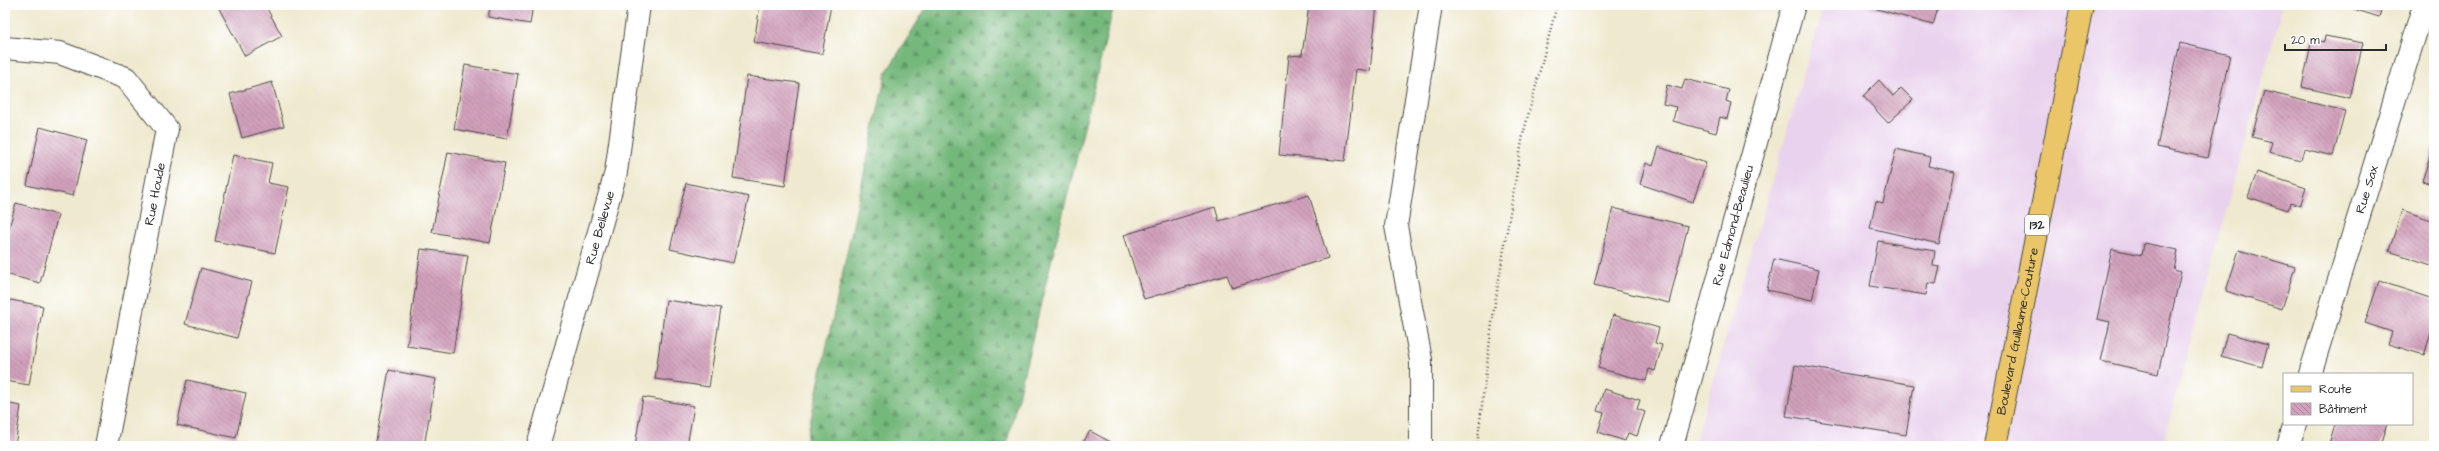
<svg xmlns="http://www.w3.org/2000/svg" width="2439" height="451" viewBox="0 0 2439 451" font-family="'Architects Daughter',sans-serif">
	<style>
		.built { fill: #e9d2ed }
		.forest { fill: url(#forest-firs); stroke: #507254 }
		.building { fill: url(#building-back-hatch) }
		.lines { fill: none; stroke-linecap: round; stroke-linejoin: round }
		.minor-casing { stroke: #484844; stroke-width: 24 }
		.major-casing { stroke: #484844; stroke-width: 24 }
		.path { stroke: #484844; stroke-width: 2.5; stroke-dasharray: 1 3; stroke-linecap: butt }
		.minor { stroke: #fff; stroke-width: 22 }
		.major { stroke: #eac669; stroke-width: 22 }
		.labels { text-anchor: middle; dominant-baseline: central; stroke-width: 4; stroke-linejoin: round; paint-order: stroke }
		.shield { fill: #fff; stroke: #6b6b6b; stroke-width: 1 }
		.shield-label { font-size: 12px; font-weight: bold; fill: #2b2b2b }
		.street-label { font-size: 13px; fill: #2b2b2b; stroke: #fff }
	</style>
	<defs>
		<pattern id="forest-firs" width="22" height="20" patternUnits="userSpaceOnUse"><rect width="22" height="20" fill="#74b87c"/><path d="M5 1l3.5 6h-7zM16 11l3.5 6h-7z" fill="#5f9666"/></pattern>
		<pattern id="building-back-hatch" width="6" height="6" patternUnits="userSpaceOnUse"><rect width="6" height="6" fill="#d1a0bc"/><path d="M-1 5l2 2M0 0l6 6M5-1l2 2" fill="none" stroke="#aa8399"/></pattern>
	</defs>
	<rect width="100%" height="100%" fill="#fff"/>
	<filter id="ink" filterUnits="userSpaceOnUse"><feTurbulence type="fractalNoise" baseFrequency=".025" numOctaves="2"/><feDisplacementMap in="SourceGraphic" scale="8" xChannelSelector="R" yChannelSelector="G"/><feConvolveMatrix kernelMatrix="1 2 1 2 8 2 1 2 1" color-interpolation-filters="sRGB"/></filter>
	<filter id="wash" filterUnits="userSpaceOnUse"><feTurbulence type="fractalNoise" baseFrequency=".012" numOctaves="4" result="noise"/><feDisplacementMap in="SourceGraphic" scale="16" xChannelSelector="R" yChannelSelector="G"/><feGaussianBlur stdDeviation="0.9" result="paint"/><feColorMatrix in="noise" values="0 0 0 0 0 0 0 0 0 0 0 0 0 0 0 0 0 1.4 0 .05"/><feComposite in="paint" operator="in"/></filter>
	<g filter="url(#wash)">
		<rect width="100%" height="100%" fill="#efe9cf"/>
		<polygon class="built" points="1824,5 2283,5 2162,446 1694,446"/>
		<polygon class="forest" points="928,5 1114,5 1006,446 805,446 886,73"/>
		<g id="blocks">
			<g class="building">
				<polygon points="217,5 265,5 282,36 245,56"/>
				<polygon points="491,5 533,5 530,24 488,17"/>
				<polygon points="760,5 831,5 822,54 754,42"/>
				<polygon points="1309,5 1377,5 1370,71 1356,69 1345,161 1279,155 1289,56 1302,55"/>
				<polygon points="1863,5 1939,5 1933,25"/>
				<polygon points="2341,5 2383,5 2379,17"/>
				<polygon points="2325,36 2363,43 2350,98 2302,87 2312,39 2324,42"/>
				<polygon points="2180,43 2230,55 2207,158 2157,147"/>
				<polygon points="465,65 518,74 507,139 454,129"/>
				<polygon points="747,76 799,83 785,186 733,178"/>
				<polygon points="1685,79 1729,90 1726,101 1731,103 1727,119 1720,117 1716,133 1673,121 1676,107 1663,104 1667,85 1682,89"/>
				<polygon points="1879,80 1893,96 1901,88 1913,100 1888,123 1863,96"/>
				<polygon points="272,82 284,126 242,138 230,94"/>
				<polygon points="2264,91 2345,111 2333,156 2304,149 2301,160 2269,152 2272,142 2252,137"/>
				<polygon points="40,127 87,140 73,196 27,185"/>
				<polygon points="2434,144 2434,185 2422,181"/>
				<polygon points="1659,147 1706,163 1693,202 1640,184 1646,163 1653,166"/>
				<polygon points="1896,149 1930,157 1928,166 1955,172 1939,244 1870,228 1876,201 1883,203"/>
				<polygon points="448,152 505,163 490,243 432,232"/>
				<polygon points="233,155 272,163 268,183 289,187 275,253 215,241"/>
				<polygon points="2257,172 2306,188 2300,206 2290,203 2288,210 2248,197"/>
				<polygon points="686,183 749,197 733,263 670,249"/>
				<polygon points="1309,195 1328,258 1232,288 1227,275 1144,299 1124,235 1215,207 1219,221"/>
				<polygon points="16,203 58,215 40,283 5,274 5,242"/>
				<polygon points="1613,208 1688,226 1669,303 1594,285"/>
				<polygon points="2402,210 2434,221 2434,266 2389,251"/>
				<polygon points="1878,241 1935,251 1933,266 1940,267 1936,284 1928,283 1926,295 1870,286"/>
				<polygon points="2144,243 2178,250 2174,270 2181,272 2158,374 2101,361 2110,322 2097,319 2112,249 2142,255"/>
				<polygon points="421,249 468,255 453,353 407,346"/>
				<polygon points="2239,250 2295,267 2282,309 2226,291"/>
				<polygon points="1774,259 1819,269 1812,300 1767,290"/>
				<polygon points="201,268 252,282 237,338 185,324"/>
				<polygon points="2379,281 2434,299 2434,324 2424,355 2388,344 2392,332 2365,323"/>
				<polygon points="5,299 43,306 29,385 5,381"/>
				<polygon points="666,300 721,308 709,387 655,379"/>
				<polygon points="1613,315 1659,328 1655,343 1662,345 1655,371 1649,369 1646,381 1598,368"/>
				<polygon points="2227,333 2268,344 2262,367 2221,356"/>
				<polygon points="1795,365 1914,385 1906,435 1786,416"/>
				<polygon points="389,370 436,379 424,446 375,446"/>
				<polygon points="187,380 246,393 236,438 177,425"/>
				<polygon points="1604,389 1640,400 1637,409 1645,412 1637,436 1628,433 1625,441 1598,432 1604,413 1597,411"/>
				<polygon points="643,397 694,406 687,446 635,446"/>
				<polygon points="5,403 21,406 15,446 5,446"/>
				<polygon points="2335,424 2387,424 2380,446 2337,446 2329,444"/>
				<polygon points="1090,431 1118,446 1081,446"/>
			</g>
		</g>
	</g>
	<g filter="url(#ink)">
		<use href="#blocks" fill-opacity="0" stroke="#484844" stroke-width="1"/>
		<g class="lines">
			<defs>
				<g id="minor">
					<polyline points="5,48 60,53 126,78 167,129 106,446"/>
					<path id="s1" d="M 2310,374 L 2424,5"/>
					<path id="s2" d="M 538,446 L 616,172 L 639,5"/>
					<polyline points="1421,446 1421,360 1396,226 1431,5"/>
					<path id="s3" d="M 1672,446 L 1794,5"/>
					<polyline points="2288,446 2295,424"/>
				</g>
				<g id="major">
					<path id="s4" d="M 1995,446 L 2082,5"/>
				</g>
			</defs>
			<use href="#minor" class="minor-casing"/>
			<use href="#major" class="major-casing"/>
			<polyline class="path" points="1477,446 1493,315 1523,135 1557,5"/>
			<use href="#minor" class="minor"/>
			<use href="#major" class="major"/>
		</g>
	</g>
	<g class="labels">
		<rect class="shield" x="2025" y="215" width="24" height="20" rx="3"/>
		<g class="shield-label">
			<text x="2037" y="225">132</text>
		</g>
		<g class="street-label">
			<text stroke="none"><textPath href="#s1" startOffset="193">Rue Sax</textPath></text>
			<text transform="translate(155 194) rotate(-79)">Rue Houde</text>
			<text stroke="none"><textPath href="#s3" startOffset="229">Rue Edmond-Beaulieu</textPath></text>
			<text stroke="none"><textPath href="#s2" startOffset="227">Rue Bellevue</textPath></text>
			<text stroke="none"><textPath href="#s4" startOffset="117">Boulevard Guillaume-Couture</textPath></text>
		</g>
	</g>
	<rect width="2439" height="451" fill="none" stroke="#fff" stroke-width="20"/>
	<rect x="2283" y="373" width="130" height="52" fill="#ffffff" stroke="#aaaaaa"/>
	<rect x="2291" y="386" width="20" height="6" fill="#eac669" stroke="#aaaaaa"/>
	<text x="2319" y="393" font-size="12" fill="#2b2b2b">Route</text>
	<rect x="2291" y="403" width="20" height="12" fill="url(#building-back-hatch)" stroke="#aaaaaa"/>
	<text x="2319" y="413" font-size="12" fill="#2b2b2b">Bâtiment</text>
	<path d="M2285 44v6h101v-6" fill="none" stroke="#2b2b2b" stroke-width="2"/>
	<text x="2291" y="44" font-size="12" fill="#2b2b2b" stroke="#ffffff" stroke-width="3" paint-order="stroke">20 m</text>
</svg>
